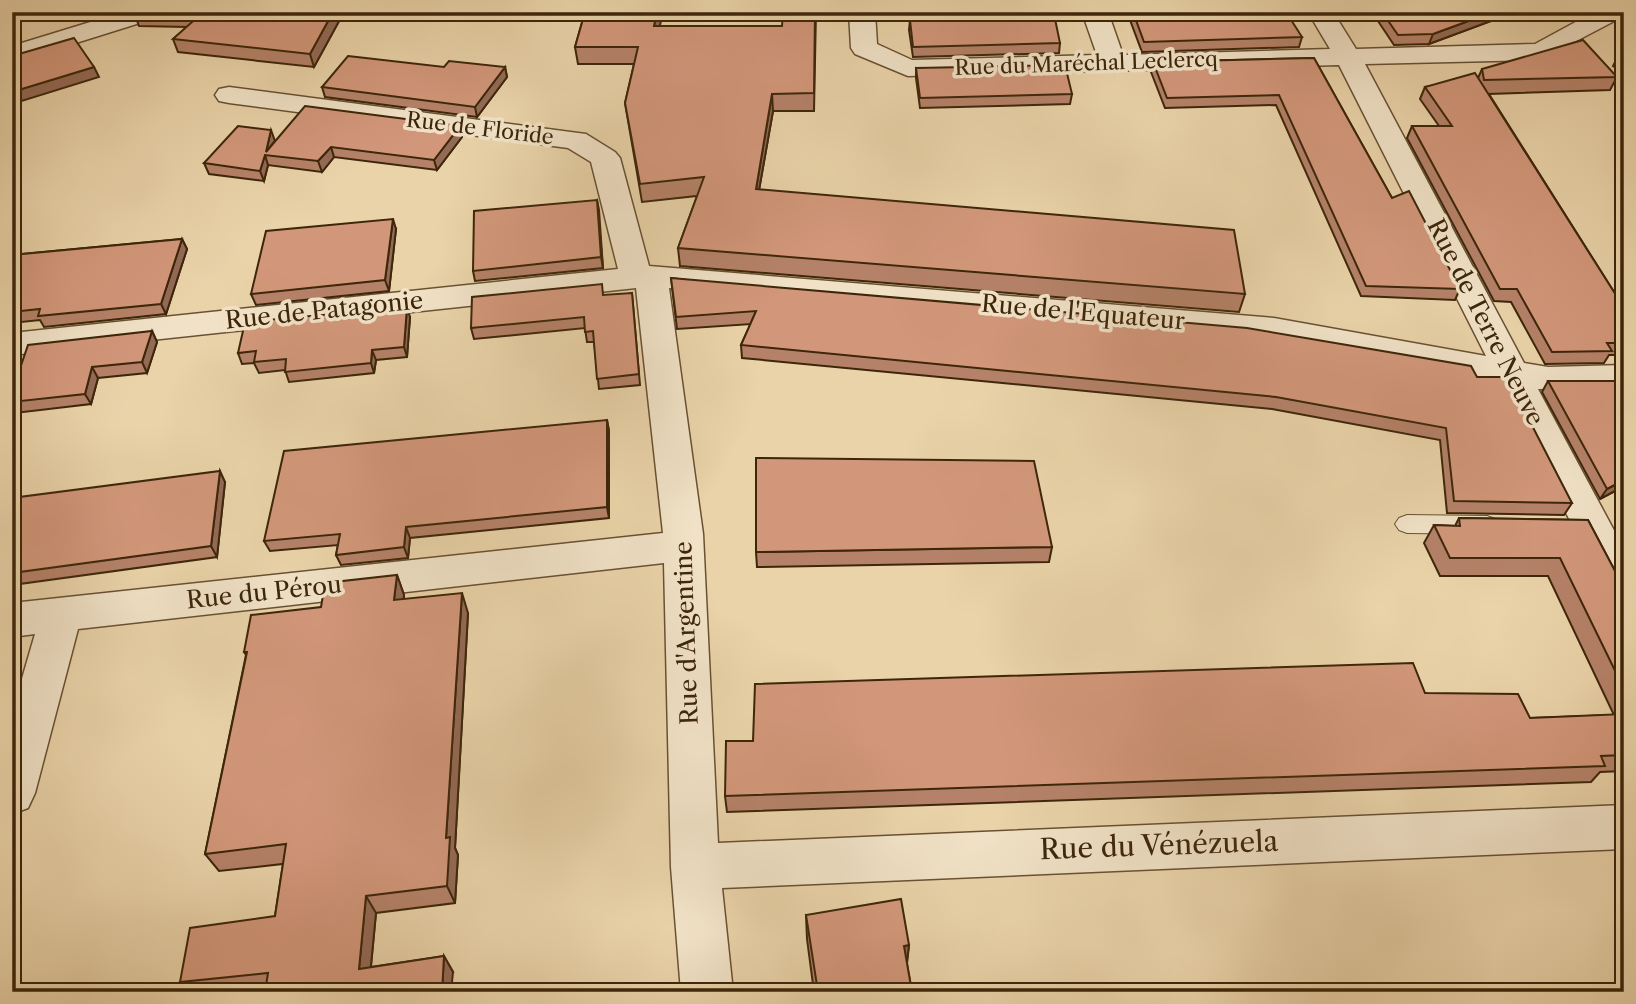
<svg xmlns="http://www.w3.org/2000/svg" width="1636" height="1004" viewBox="0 0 1636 1004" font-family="'Libre Caslon Text',serif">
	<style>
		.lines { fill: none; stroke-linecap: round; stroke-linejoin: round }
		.service-casing { stroke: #685132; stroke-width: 2 }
		.minor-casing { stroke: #685132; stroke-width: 3 }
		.tertiary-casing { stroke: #685132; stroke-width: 3 }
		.service { fill: #f1e2c7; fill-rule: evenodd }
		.minor { fill: #f1e2c7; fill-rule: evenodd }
		.tertiary { fill: #f1e2c7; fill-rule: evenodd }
		.wall { fill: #b58269; stroke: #3d260a; stroke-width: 2 }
		.shaded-wall { fill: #936a55; stroke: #3d260a; stroke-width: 2 }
		.building { fill: #d2977a; stroke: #3d260a; stroke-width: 2 }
		.labels { text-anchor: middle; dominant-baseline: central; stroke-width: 7; stroke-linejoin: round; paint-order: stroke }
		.far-street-label { font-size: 21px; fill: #3d260a; stroke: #f1e2c7 }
		.street-label { font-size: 24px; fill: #3d260a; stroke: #f1e2c7 }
		.near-street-label { font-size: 28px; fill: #3d260a; stroke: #f1e2c7 }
	</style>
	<rect width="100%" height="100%" fill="#ead3a9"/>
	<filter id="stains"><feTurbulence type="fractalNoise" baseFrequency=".00286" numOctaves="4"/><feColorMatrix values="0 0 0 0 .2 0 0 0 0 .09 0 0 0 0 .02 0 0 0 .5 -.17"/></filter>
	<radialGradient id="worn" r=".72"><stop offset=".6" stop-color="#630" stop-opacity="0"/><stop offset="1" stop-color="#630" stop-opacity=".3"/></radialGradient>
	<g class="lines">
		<defs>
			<polygon id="service" points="1407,515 1487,516 1495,519 1499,525 1495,531 1487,534 1407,533 1399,530 1395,524 1399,518"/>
			<polygon id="minor" points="849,12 875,12 877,44 912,60 1097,55 1082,12 1108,12 1123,55 1330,49 1308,12 1333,12 1356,49 1535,44 1594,12 1624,12 1622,17 1540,60 1365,64 1524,363 1548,367 1624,365 1624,389 1538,389 1624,549 1624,604 1610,599 1499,382 1274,340 669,288 703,534 718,843 1624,805 1624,849 722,888 733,992 681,992 671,867 664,563 78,629 35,793 28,808 12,814 12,713 35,634 12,637 12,603 663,533 636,288 12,355 12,333 618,269 591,162 568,148 229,103 219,101 215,95 219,89 229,87 586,134 615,152 620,158 649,266 1274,318 1486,356 1339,65 908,76 855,54 851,48"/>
			<polygon id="tertiary" points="123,12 162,12 159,17 12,63 12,46"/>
		</defs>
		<use href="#service" class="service-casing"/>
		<use href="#minor" class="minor-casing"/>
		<use href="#tertiary" class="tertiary-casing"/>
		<use href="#service" class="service"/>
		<use href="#minor" class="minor"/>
		<use href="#tertiary" class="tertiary"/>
	</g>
	<g class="wall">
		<polygon points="344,12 314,67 178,52 173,39 187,27 139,26 134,13"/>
		<polygon points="585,12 663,12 659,26 782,26 816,12 814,111 773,111 759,190 1245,294 1239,312 680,266 678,248 697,196 642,202 625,103 634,64 578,64 575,47"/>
		<polygon points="919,12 956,12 958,20 1060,43 1059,53 913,57 909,30 910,20 919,20"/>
		<polygon points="1127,12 1177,12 1178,14 1302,37 1299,47 1142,52"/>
		<polygon points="1372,12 1515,12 1429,44 1394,45"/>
		<polygon points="1624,54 1624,72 1613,66 1618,56"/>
		<polygon points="1314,58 1392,198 1460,289 1455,300 1361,296 1276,105 1165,108 1151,72 1153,62"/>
		<polygon points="444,67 505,67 507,77 477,117 325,97 322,87"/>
		<polygon points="916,68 1072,94 1070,104 920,108 916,78"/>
		<polygon points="1482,69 1617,77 1610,90 1489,94 1621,303 1619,306 1624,313 1624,355 1609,355 1604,363 1545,364 1511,302 1494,301 1407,138 1412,126 1439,126 1420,99 1425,87 1478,78"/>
		<polygon points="460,126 462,137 437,170 334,157 322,172 268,165 264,181 209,174 204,163 275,141"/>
		<polygon points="597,200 603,268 475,281 473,271"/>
		<polygon points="396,229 389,291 256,305 251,294"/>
		<polygon points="182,239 187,249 166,314 44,327 40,320 12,323 12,255"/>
		<polygon points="671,278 1477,377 1572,503 1564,515 1447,513 1440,440 1272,409 742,358 741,345 751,324 677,329"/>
		<polygon points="632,293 640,385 599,389 594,342 587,342 585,328 474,339 471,328"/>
		<polygon points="410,317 407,357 376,360 374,373 289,382 285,370 259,373 254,363 242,364 238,353"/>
		<polygon points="152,331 157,342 147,373 98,378 91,404 15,413 14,411 12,415 12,381 15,380 16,382"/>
		<polygon points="1548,381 1624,381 1624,507 1615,491 1600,499 1542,392"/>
		<polygon points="607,420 609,431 609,518 410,538 408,558 341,565 336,555 338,545 270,551 264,541"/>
		<polygon points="225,482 217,557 12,585 12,498"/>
		<polygon points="1459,518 1588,520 1624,588 1624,771 1600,772 1591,782 727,812 725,796 753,741 1425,693 1530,718 1614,715 1548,576 1440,576 1424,543 1434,525 1455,526"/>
		<polygon points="1052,547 1049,562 757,567 756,552"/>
		<polygon points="397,575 404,595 404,599 468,613 455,848 458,855 455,903 376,913 371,967 444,956 453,972 250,992 189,992 180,982 275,916 283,864 219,871 205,854 246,655 244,652 321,607"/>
		<polygon points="806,915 909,945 907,964 912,992 814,992 807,939"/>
	</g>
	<g class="shaded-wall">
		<polygon points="333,12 344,12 314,67 310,54"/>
		<polygon points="657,12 663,12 656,43 654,26"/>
		<polygon points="1493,12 1515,12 1429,44 1433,34"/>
		<polygon points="94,67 99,77 12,104 12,92"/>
		<polygon points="505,67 507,77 477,117 475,107"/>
		<polygon points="772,94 773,111 756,207 756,189"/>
		<polygon points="460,126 462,137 437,170 434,160"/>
		<polygon points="271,130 275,141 266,152"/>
		<polygon points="331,147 334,157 322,172 318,161"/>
		<polygon points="265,155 268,165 264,181 260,171"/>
		<polygon points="597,200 599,210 603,268 601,257"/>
		<polygon points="393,219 396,229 389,291 385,280"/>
		<polygon points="182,239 187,249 166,314 161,304"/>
		<polygon points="407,307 410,317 407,357 404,347"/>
		<polygon points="152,331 157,342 147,373 142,362"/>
		<polygon points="372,350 376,360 374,373 371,363"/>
		<polygon points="92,367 98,378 91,404 85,394"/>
		<polygon points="607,420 609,431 609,518 607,507"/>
		<polygon points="220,471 225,482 217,557 211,546"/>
		<polygon points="1622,481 1615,491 1600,499 1607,489"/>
		<polygon points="406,527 410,538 408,558 404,547"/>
		<polygon points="397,575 404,595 402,620 394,600"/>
		<polygon points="462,593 468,613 455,848 458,855 455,903 447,886 446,838"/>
		<polygon points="366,896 376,913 369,985 359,969"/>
		<polygon points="909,945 906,968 904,946"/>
		<polygon points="444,956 453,972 451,992 442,992"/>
	</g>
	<g class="building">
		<polygon points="137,12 333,12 310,54 173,39 201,14 134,13"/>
		<polygon points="585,12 657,12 654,26 782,26 783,12 815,12 814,93 772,94 756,189 1234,230 1245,294 678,248 704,177 640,184 625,103 638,47 575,47"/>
		<polygon points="920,12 956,12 958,20 1055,19 1060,43 913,47 910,20 920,20"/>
		<polygon points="1133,12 1177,12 1178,14 1286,12 1302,37 1144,42"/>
		<polygon points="1382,12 1493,12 1433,34 1398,35"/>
		<polygon points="74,38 94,67 12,92 12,56"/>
		<polygon points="1583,40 1617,77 1484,80 1482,69"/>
		<polygon points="348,56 444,67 449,61 505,67 475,107 322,87"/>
		<polygon points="1314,58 1392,198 1409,191 1460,289 1366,286 1279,95 1167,98 1153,62"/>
		<polygon points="1065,65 1072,94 920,98 916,68"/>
		<polygon points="1475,73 1621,303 1616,303 1624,313 1624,343 1607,343 1612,351 1552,352 1517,289 1500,289 1412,126 1452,126 1425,87"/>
		<polygon points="305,106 460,126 434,160 331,147 318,161 265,155 260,171 204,163 238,126 271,130 266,152"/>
		<polygon points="597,200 601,257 473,271 474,211"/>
		<polygon points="393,219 385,280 251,294 266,231"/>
		<polygon points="182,239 161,304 38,316 40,309 12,312 12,255"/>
		<polygon points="671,278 1247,328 1471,366 1477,377 1507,377 1572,503 1454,501 1446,428 1276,397 741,345 756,311 676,317"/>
		<polygon points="602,284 603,295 632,293 639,374 597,379 593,331 585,332 584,317 471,328 472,297"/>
		<polygon points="407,307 404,347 372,350 371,363 285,372 286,359 254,362 256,351 238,353 245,322"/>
		<polygon points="152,331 142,362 92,367 85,394 12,402 12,392 28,345"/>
		<polygon points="1548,381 1624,381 1624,484 1622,481 1607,489"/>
		<polygon points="607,420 607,507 406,527 404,547 336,555 340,534 264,541 284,451"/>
		<polygon points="756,458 1034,461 1052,547 756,552"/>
		<polygon points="220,471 211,546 12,573 12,498"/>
		<polygon points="1459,518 1588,520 1624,588 1624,689 1560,558 1450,558 1434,525 1460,526"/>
		<polygon points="397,575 394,600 462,593 446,838 450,837 447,886 366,896 359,969 444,956 442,992 265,992 268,973 180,982 190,928 275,916 286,844 205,854 247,652 244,652 251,615 321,607 325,583"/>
		<polygon points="1413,663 1425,693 1518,694 1530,718 1624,714 1624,755 1601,756 1605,766 725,796 726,741 753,741 755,684"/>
		<polygon points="901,899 909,945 904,946 912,992 818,992 806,915"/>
	</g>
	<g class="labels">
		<g class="far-street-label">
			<text transform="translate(1086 63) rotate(-2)">Rue du Maréchal Leclercq</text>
			<text transform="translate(480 128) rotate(7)">Rue de Floride</text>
		</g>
		<g class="street-label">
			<text transform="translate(324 310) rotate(-6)">Rue de Patagonie</text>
			<text transform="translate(1083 312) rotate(5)">Rue de l'Equateur</text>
			<text transform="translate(1486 322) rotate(63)">Rue de Terre Neuve</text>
			<text transform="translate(264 592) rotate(-6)">Rue du Pérou</text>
			<text transform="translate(686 633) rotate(-92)">Rue d'Argentine</text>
		</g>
		<g class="near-street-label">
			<text transform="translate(1159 845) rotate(-2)">Rue du Vénézuela</text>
		</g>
	</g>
	<rect width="1636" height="1004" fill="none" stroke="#ead3a9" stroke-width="42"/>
	<rect x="14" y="14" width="1608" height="976" fill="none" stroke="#3d260a" stroke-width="3.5"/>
	<rect x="21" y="21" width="1594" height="962" fill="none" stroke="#3d260a" stroke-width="2"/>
	<rect width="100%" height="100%" filter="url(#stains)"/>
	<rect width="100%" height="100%" fill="url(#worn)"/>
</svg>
